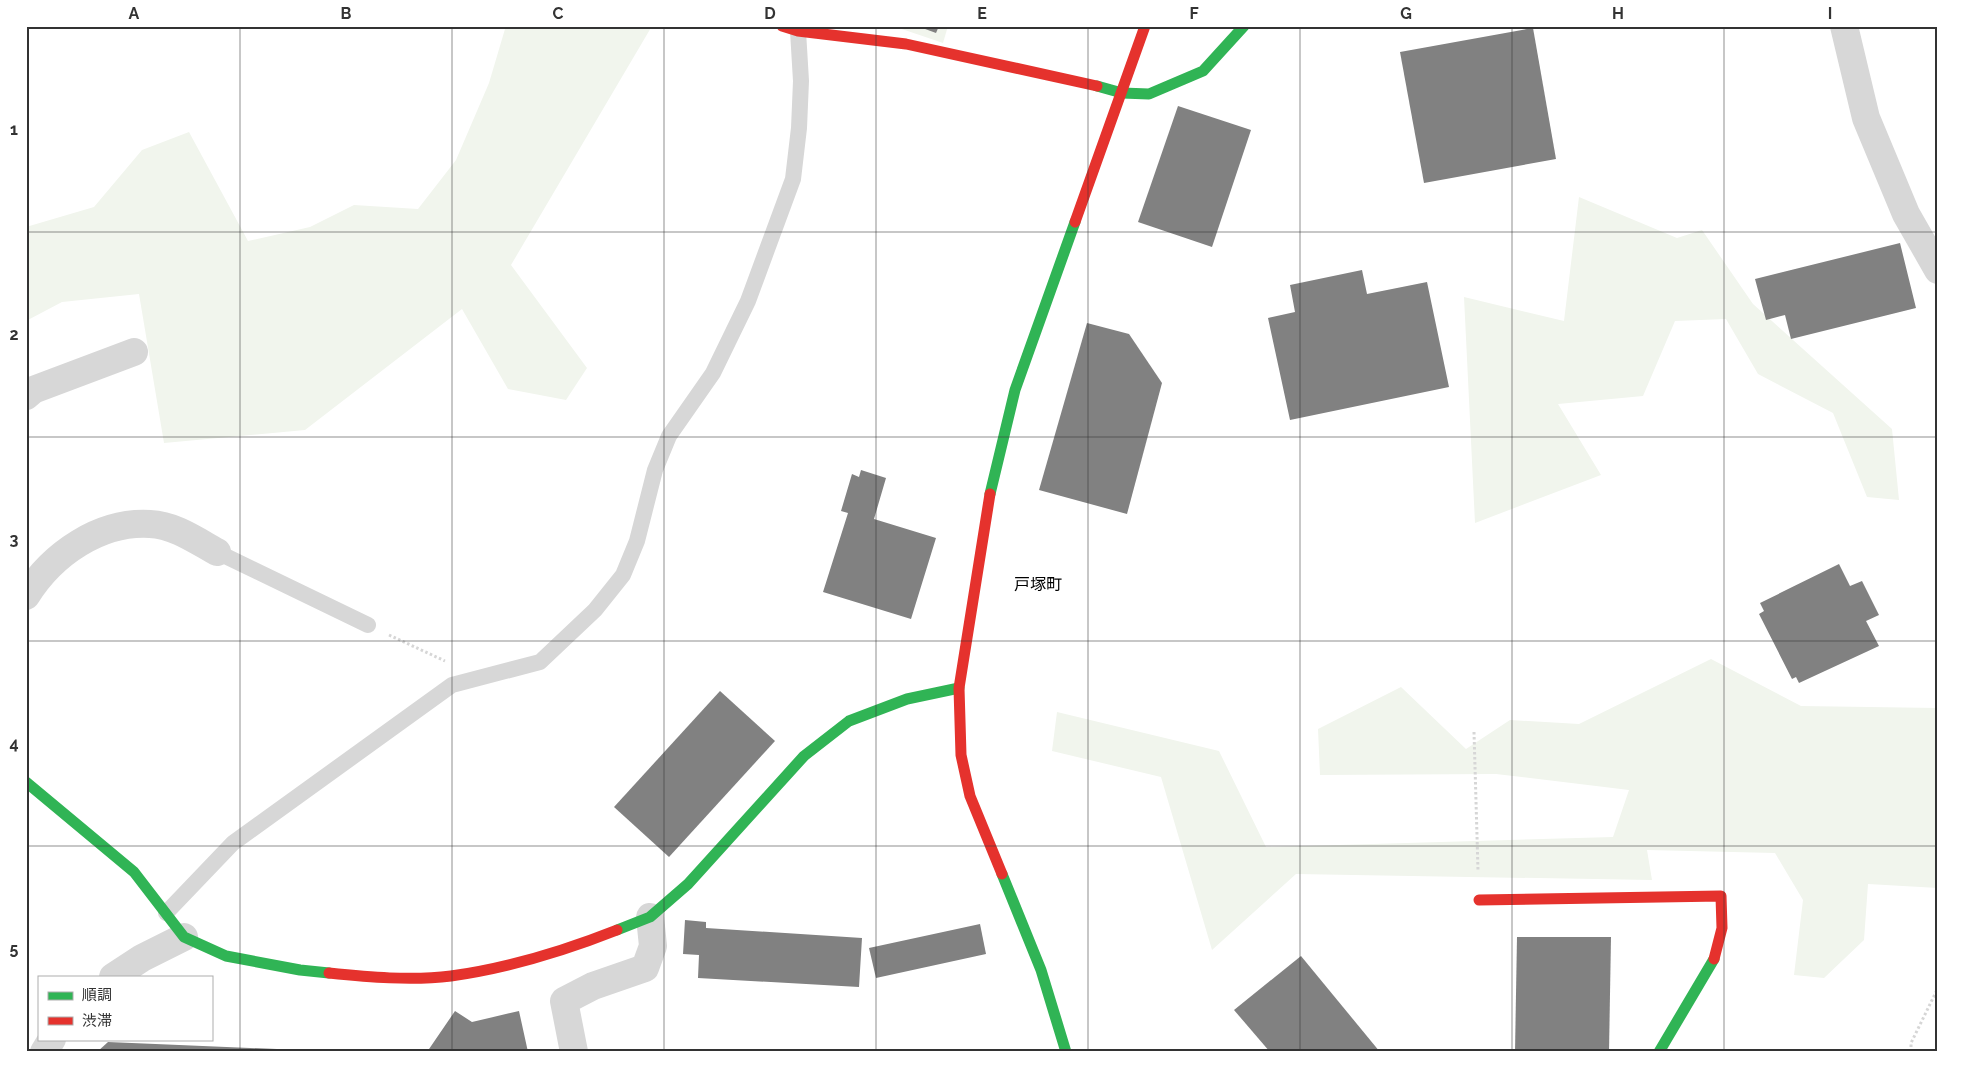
<svg xmlns="http://www.w3.org/2000/svg" width="1964" height="1078" viewBox="0 0 1964 1078" font-family="Raleway,'Noto Sans JP',sans-serif">
	<style>
		.green { fill: #f1f5ed }
		.building { fill: #818181 }
		.lines { fill: none; stroke-linecap: round; stroke-linejoin: round }
		.path { stroke: #d6d6d6; stroke-width: 3; stroke-dasharray: 2.5 2.5; stroke-linecap: butt }
		.lane { stroke: #d7d7d7; stroke-width: 16 }
		.street { stroke: #d7d7d7; stroke-width: 28 }
		.fast { stroke: #30b455; stroke-width: 11 }
		.jam { stroke: #e5322d; stroke-width: 11 }
		.grid { fill: none; stroke: #333; stroke-width: 1; stroke-opacity: 0.55 }
		.labels { text-anchor: middle; dominant-baseline: central; stroke-width: 5; stroke-linejoin: round; paint-order: stroke }
		.neighbourhood-label { font-size: 16px; fill: #000; stroke: #fff }
		.neatline { fill: none; stroke: #333; stroke-width: 2 }
		.grid-label { font-size: 16px; text-anchor: middle; font-weight: bold; fill: #333 }
	</style>
	<rect width="100%" height="100%" fill="#fff"/>
	<g class="green">
		<polygon points="508,26 652,26 511,265 587,368 566,400 508,389 462,309 305,430 164,443 139,294 62,302 26,321 26,227 94,207 142,150 189,132 248,241 310,227 354,205 418,209 456,160 489,83 505,29"/>
		<polygon points="893,26 948,26 943,43"/>
		<polygon points="1579,197 1677,238 1702,230 1753,304 1892,429 1899,500 1867,497 1833,413 1758,374 1726,319 1675,321 1643,396 1558,404 1601,475 1475,523 1464,297 1564,321"/>
		<polygon points="1711,659 1801,706 1938,708 1938,888 1868,884 1864,940 1824,978 1794,975 1803,900 1775,853 1647,850 1652,880 1296,874 1212,950 1161,777 1052,751 1057,712 1219,751 1266,847 1613,837 1629,790 1496,774 1320,775 1318,729 1401,687 1466,749 1510,720 1579,724"/>
	</g>
	<g class="building">
		<polygon points="917,26 939,26 936,33"/>
		<polygon points="1533,28 1556,159 1424,183 1400,52"/>
		<polygon points="1178,106 1251,130 1212,247 1138,222"/>
		<polygon points="1900,243 1916,308 1791,339 1785,315 1766,320 1755,279"/>
		<polygon points="1362,270 1367,294 1427,282 1449,387 1290,420 1268,318 1295,312 1290,285"/>
		<polygon points="1087,323 1129,334 1162,383 1127,514 1039,490"/>
		<polygon points="861,470 886,478 874,519 936,538 911,619 823,592 848,513 841,511 852,474 859,477"/>
		<polygon points="1839,564 1850,586 1862,581 1879,615 1866,621 1879,646 1799,683 1796,677 1792,679 1759,614 1764,611 1760,603"/>
		<polygon points="720,691 775,741 669,857 614,807"/>
		<polygon points="685,920 706,922 706,928 862,938 859,987 698,978 699,955 683,954"/>
		<polygon points="980,924 986,954 876,978 869,948"/>
		<polygon points="1517,937 1611,937 1609,1052 1515,1052"/>
		<polygon points="1301,956 1380,1052 1270,1052 1234,1010"/>
		<polygon points="455,1011 472,1022 519,1011 528,1052 427,1052"/>
		<polygon points="108,1042 300,1050 300,1052 97,1052"/>
	</g>
	<g class="lines">
		<g class="path">
			<polyline points="389,635 445,661"/>
			<polyline points="1474,732 1478,870"/>
			<polyline points="1911,1052 1911,1043 1938,988"/>
		</g>
		<g class="lane">
			<polyline points="217,552 368,625"/>
			<polyline points="166,913 233,843 452,685 540,662 595,610 623,575 637,541 655,470 669,436 713,373 748,301 793,179 799,128 801,81 798,31"/>
		</g>
		<g class="street">
			<polyline points="1844,26 1866,118 1906,214 1938,270"/>
			<polyline points="26,396 33,390 134,352"/>
			<path d="M 26,596 C 52,554 100,521 150,524 C 175,525 197,541 217,552"/>
			<polyline points="113,977 142,958 184,937"/>
			<polyline points="44,1052 52,1039"/>
			<polyline points="574,1052 564,1001 593,986 645,968 653,946 650,917"/>
		</g>
		<g class="fast">
			<polyline points="1097,86 1122,93 1149,94 1203,71 1244,26"/>
			<polyline points="990,494 1015,390 1075,222"/>
			<polyline points="26,782 134,872 184,937 226,956 300,970 329,973"/>
			<polyline points="1002,874 1041,970 1066,1052"/>
			<polyline points="617,930 650,917 688,884 804,756 849,721 907,699 959,688"/>
			<polyline points="1659,1052 1714,959"/>
		</g>
		<g class="jam">
			<polyline points="782,26 798,31 906,44 1097,86"/>
			<polyline points="1075,222 1145,26"/>
			<polyline points="990,494 959,688 961,755 970,796 1002,874"/>
			<polyline points="1479,900 1721,896 1722,928 1714,959"/>
			<path d="M 329,973 C 368,977 411,981 451,976 C 508,968 564,951 617,930"/>
		</g>
	</g>
	<path class="grid" d="M 240,26 L 240,1052M 452,26 L 452,1052M 664,26 L 664,1052M 876,26 L 876,1052M 1088,26 L 1088,1052M 1300,26 L 1300,1052M 1512,26 L 1512,1052M 1724,26 L 1724,1052M 26,232 L 1938,232M 26,437 L 1938,437M 26,641 L 1938,641M 26,846 L 1938,846"/>
	<g class="labels">
		<g class="neighbourhood-label">
			<text x="1038" y="584">戸塚町</text>
		</g>
	</g>
	<rect width="1964" height="1078" fill="none" stroke="#ffffff" stroke-width="55"/>
	<rect x="38" y="976" width="175" height="65" fill="#ffffff" stroke="#adadad"/>
	<rect x="48" y="992" width="25" height="8" fill="#30b455" stroke="#adadad"/>
	<text x="82" y="1000" font-size="15" fill="#333333">順調</text>
	<rect x="48" y="1017" width="25" height="8" fill="#e5322d" stroke="#adadad"/>
	<text x="82" y="1026" font-size="15" fill="#333333">渋滞</text>
	<rect x="28" y="28" width="1908" height="1022" class="neatline"/>
	<g class="grid-label">
		<text x="134" y="19">A</text>
		<text x="346" y="19">B</text>
		<text x="558" y="19">C</text>
		<text x="770" y="19">D</text>
		<text x="982" y="19">E</text>
		<text x="1194" y="19">F</text>
		<text x="1406" y="19">G</text>
		<text x="1618" y="19">H</text>
		<text x="1830" y="19">I</text>
		<text x="14" y="135">1</text>
		<text x="14" y="340">2</text>
		<text x="14" y="545">3</text>
		<text x="14" y="749">4</text>
		<text x="14" y="954">5</text>
	</g>
</svg>
